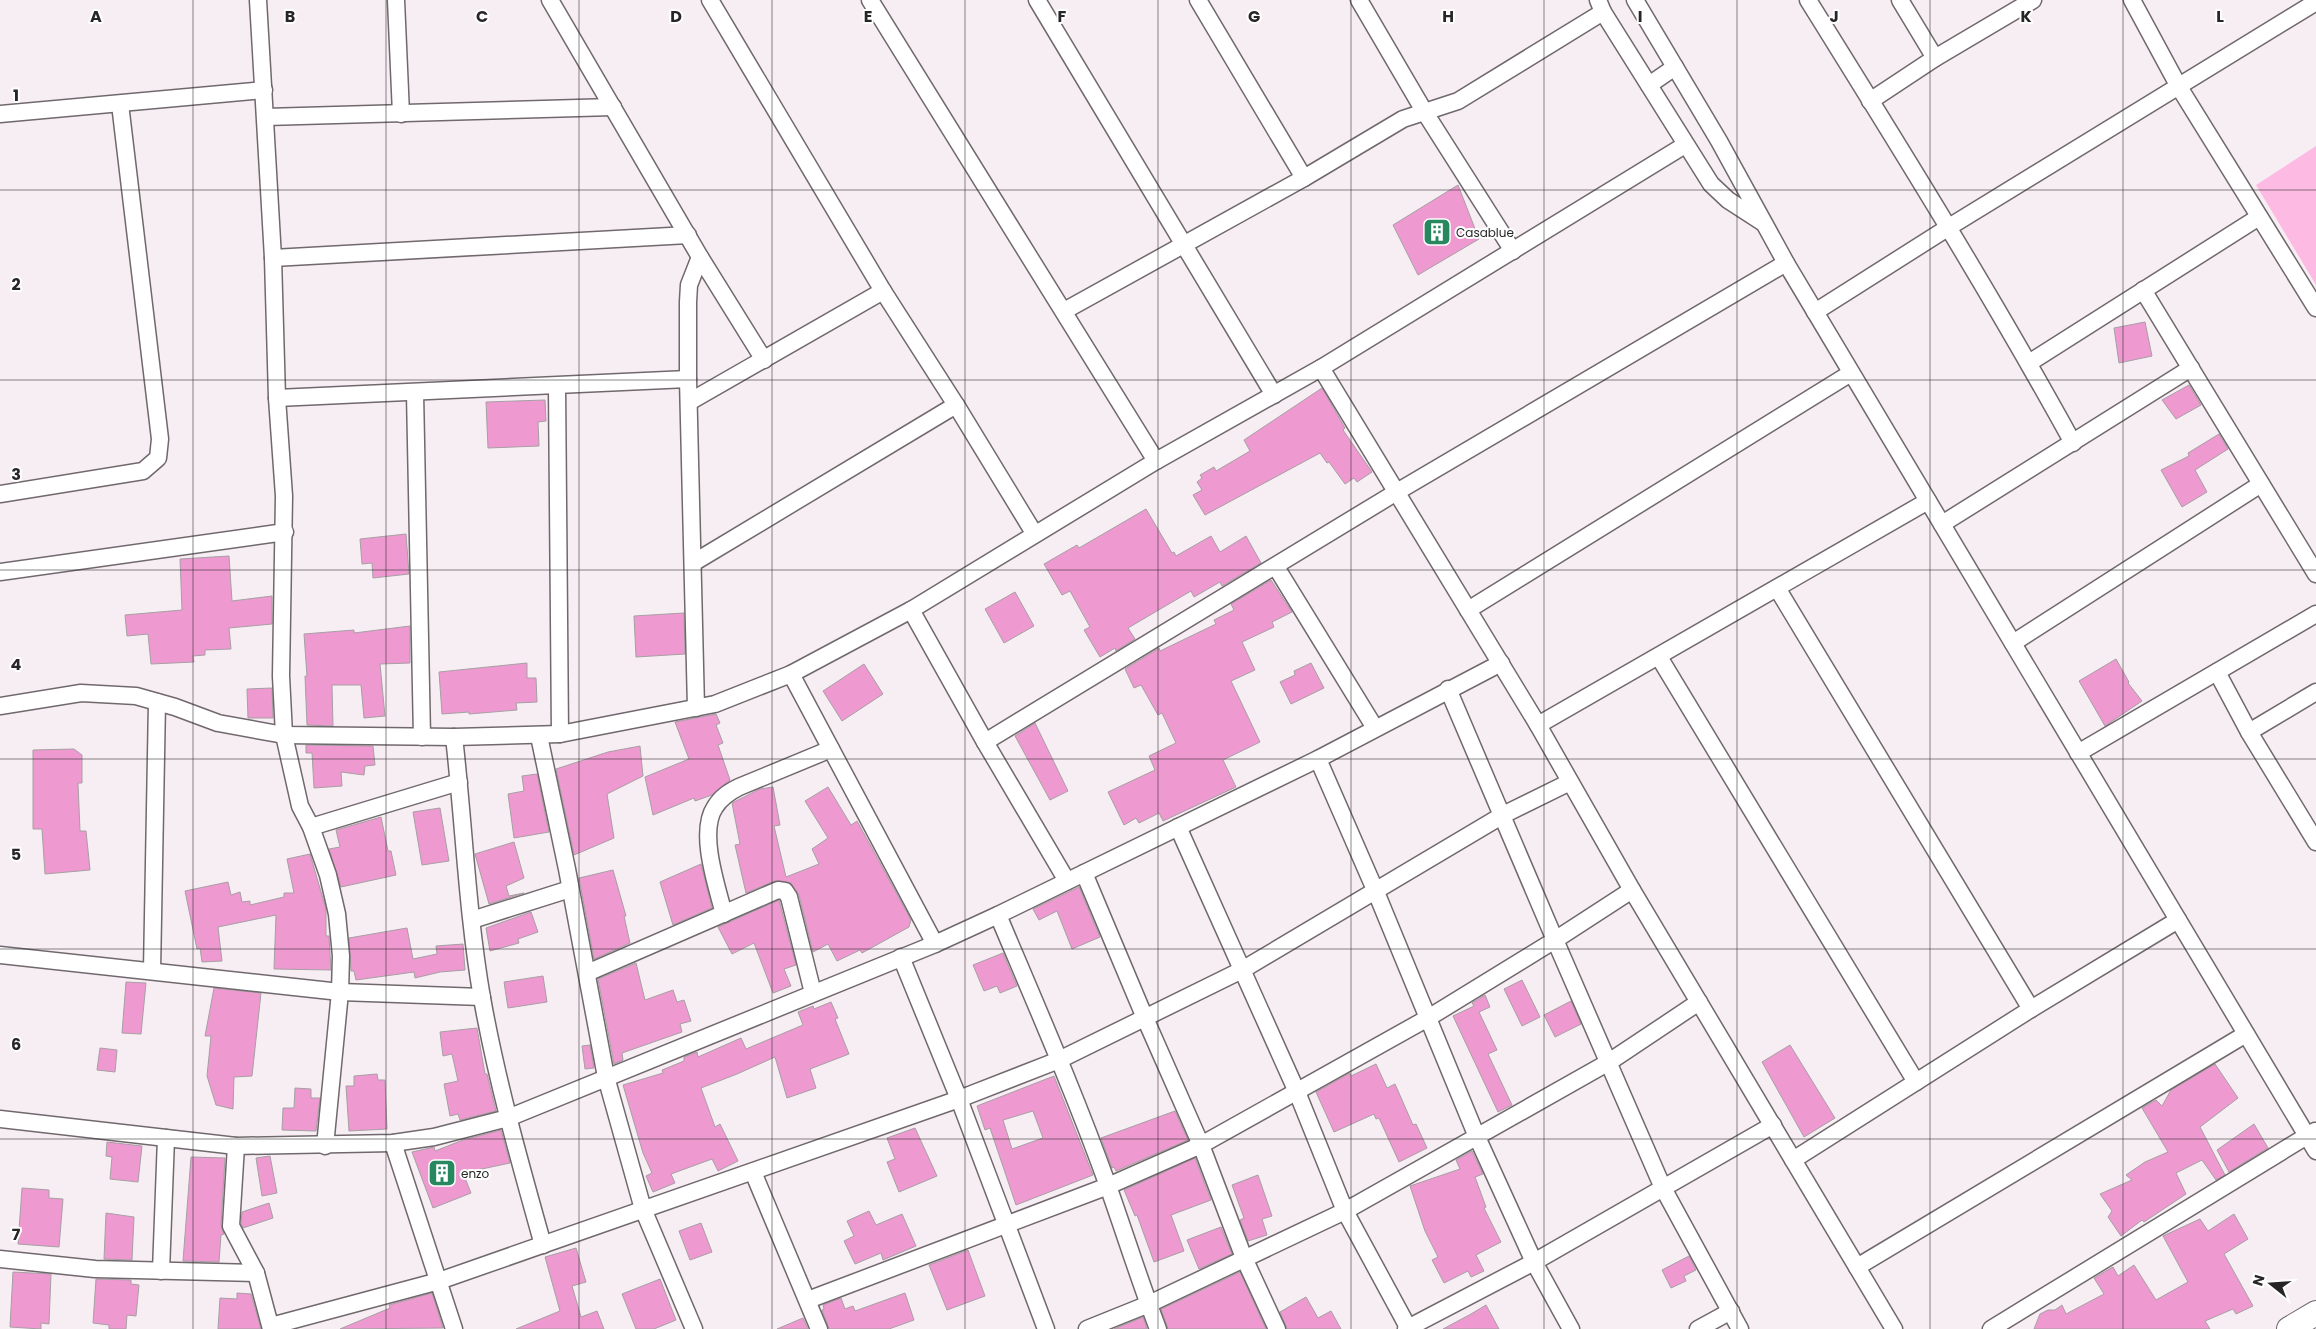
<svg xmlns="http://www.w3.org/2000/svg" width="2316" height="1329" viewBox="0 0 2316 1329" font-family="Poppins,sans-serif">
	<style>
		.green { fill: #fdbbe4 }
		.building { fill: #ee99d0; stroke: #a79fa4; fill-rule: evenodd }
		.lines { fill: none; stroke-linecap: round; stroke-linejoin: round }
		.street-casing { stroke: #70686d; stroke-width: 19 }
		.secondary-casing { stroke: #70686d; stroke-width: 26 }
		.street { stroke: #fff; stroke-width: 16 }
		.secondary { stroke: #fff; stroke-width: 24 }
		.grid { fill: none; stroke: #282526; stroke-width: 1; stroke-opacity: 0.55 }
		.labels { text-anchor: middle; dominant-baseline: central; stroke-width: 4; stroke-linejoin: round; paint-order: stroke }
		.poi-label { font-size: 12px; fill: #282526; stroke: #fefefe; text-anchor: start }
		.grid-label { font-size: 16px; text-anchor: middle; font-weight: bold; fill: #282526; stroke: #fefefe; stroke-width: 4; stroke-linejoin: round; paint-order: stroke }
	</style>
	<rect width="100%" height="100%" fill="#f7eef4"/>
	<polygon class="green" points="2316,146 2316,285 2256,185"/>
	<g class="building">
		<polygon points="1458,185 1479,239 1418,275 1393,225"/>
		<polygon points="2145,322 2152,356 2119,363 2114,328"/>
		<polygon points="2189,385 2201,405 2176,419 2162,400"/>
		<polygon points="1322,388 1345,428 1343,430 1372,472 1357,482 1354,478 1345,484 1329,462 1327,463 1320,453 1205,515 1193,495 1202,490 1197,482 1202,478 1200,475 1214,467 1216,471 1250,451 1244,440"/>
		<polygon points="545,400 546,421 538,422 539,446 488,448 486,402"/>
		<polygon points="2219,434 2228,449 2195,470 2207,492 2182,507 2161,470 2189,456 2188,453"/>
		<polygon points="1146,509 1172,553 1174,552 1176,556 1211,536 1220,552 1246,536 1261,563 1222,586 1220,582 1194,597 1191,591 1128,628 1135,639 1116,651 1115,648 1100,657 1084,630 1090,627 1070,591 1062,595 1044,564 1077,545 1079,548"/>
		<polygon points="406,534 409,574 373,578 372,563 362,564 360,539"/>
		<polygon points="229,556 232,601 272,596 272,624 229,628 231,649 205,650 205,655 193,656 194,662 151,664 148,634 127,636 125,615 182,610 180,559"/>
		<polygon points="1271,580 1292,612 1272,622 1274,627 1242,642 1255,670 1231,681 1260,742 1223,760 1236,787 1163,821 1159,813 1139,823 1136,818 1124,825 1108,792 1155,770 1149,756 1176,743 1162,713 1158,715 1141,685 1134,688 1125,669 1159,648 1160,651 1216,624 1214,620 1234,610 1231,604"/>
		<polygon points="1015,592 1034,626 1004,643 985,609"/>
		<polygon points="684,613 685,654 636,657 634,616"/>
		<polygon points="410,626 410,663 380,664 385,716 364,718 361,685 332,685 333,726 307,725 305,676 307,676 304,634 354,630 354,633"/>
		<polygon points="2116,659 2129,682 2128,683 2142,701 2105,726 2079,681"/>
		<polygon points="527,663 527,678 536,678 537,702 516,703 517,710 469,714 469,712 442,714 439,672"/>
		<polygon points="1311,663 1324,688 1291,704 1280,682 1295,675 1294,671"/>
		<polygon points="864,664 883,694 842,721 823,691"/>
		<polygon points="272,688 273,718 248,718 247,689"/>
		<polygon points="716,714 720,723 716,725 723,743 718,745 730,780 712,795 695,801 694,798 653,815 645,777 689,759 675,722"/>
		<polygon points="1035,723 1068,791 1050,800 1015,736"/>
		<polygon points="306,745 373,746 375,765 365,766 364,775 341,772 342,786 314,788 312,753 306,753"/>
		<polygon points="640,746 643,776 607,794 614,838 574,855 556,769 608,752"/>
		<polygon points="74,749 82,755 82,783 78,783 80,831 86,831 90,870 45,874 42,829 33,829 33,750"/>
		<polygon points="537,774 549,832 514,838 508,794 524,791 522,776"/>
		<polygon points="773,787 780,825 774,826 786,877 819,864 812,849 828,838 805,801 828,787 851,825 857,821 873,850 911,920 909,927 862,953 860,950 837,961 828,944 813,952 799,895 791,883 775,881 746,893 735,845 740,844 732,803 760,789"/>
		<polygon points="440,808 449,861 422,865 413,812"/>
		<polygon points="381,817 388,851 391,851 396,875 341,887 329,849 340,847 336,830"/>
		<polygon points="514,842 524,878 506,886 509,896 524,893 489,904 475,854"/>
		<polygon points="310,854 326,909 326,936 329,936 331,970 274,969 276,915 218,927 222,961 202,962 200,948 197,949 185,891 228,882 231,895 240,892 242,902 250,901 250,905 284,897 284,893 294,893 287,859"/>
		<polygon points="701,864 712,908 673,925 660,882"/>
		<polygon points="613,870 626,916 624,916 630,943 594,959 579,878"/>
		<polygon points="1079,887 1100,937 1072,949 1057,911 1039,920 1033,909"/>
		<polygon points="779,900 796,965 784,969 791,986 773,993 754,943 732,954 718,927"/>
		<polygon points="531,912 538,932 518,939 519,943 490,951 486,928"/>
		<polygon points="407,928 413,959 437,954 436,946 463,944 465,970 440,972 415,978 414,972 356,980 354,971 351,971 349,938"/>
		<polygon points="1003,953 1017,986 1000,993 997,986 984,991 973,965"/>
		<polygon points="636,963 645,1000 673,990 677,1002 684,1000 691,1021 680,1024 682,1032 622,1053 623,1060 614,1064 598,979"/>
		<polygon points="543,976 547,1002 508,1008 504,982"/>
		<polygon points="1522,980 1540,1017 1522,1026 1504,989"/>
		<polygon points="126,982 146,983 141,1034 122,1033"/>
		<polygon points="214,988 261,993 252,1076 234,1077 233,1109 216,1105 207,1076 211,1036 205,1036"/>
		<polygon points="1485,995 1490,1007 1479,1012 1497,1050 1488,1054 1512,1105 1498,1112 1453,1016 1474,1006 1472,1003"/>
		<polygon points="1571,1001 1581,1024 1555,1037 1544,1015"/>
		<polygon points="831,1002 838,1018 835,1019 849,1054 810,1069 816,1088 787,1098 775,1057 737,1074 701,1088 715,1127 720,1124 738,1161 718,1171 712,1159 671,1174 675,1183 653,1192 646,1176 652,1173 643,1153 623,1085 663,1073 662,1070 684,1061 684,1057 697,1052 698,1057 741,1038 746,1049 803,1025 798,1012 813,1006 814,1009"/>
		<polygon points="477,1028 485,1074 487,1074 496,1111 460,1120 458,1114 450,1116 444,1084 458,1081 452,1054 443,1056 440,1032"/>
		<polygon points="590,1045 594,1068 585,1069 582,1046"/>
		<polygon points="1790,1045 1835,1118 1804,1137 1762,1062"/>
		<polygon points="100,1048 117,1050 115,1072 97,1070"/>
		<polygon points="1376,1064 1387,1088 1395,1084 1413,1125 1416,1124 1427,1148 1399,1162 1379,1118 1376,1119 1374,1114 1334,1132 1316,1092 1350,1073 1351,1076"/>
		<polygon points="2215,1064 2238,1098 2200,1127 2225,1175 2216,1180 2202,1160 2176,1173 2186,1194 2144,1222 2142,1220 2121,1236 2108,1217 2112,1211 2100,1194 2132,1180 2126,1175 2145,1162 2168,1152 2142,1108 2156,1100 2162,1106 2171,1090"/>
		<polygon points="377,1074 378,1080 385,1080 387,1129 349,1131 346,1086 354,1086 354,1076"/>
		<path d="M 1054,1076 L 1093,1175 L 1016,1205 L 990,1128 L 985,1130 L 977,1106 ZM 1033,1111 L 1043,1138 L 1012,1149 L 1003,1120 Z"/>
		<polygon points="295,1088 311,1089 311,1098 320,1098 316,1131 282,1130 283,1108 294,1108"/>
		<polygon points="1175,1111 1188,1140 1116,1171 1114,1167 1112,1168 1101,1138"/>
		<polygon points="2254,1124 2268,1148 2229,1172 2217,1150"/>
		<polygon points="915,1128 937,1176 899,1192 887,1162 895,1159 887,1138"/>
		<polygon points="501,1130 510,1163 463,1173 471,1193 433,1208 412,1152 434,1147 435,1151 463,1140"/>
		<polygon points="107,1142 142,1146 138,1182 110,1179 112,1157 106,1156"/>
		<polygon points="1472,1151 1483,1174 1475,1177 1486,1207 1484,1208 1501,1242 1476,1255 1484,1271 1471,1277 1468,1271 1444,1283 1432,1260 1438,1257 1425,1231 1410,1186 1460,1169 1456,1160"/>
		<polygon points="270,1156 277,1193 262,1196 256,1158"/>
		<polygon points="191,1157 225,1158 221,1225 224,1234 221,1235 219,1262 183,1261"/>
		<polygon points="1195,1158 1211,1200 1171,1215 1184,1251 1154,1262 1137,1215 1135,1216 1124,1190"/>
		<polygon points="1258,1175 1272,1216 1262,1219 1267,1235 1248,1241 1240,1220 1244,1218 1232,1185"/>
		<polygon points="22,1188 49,1190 49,1198 63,1199 59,1247 18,1244"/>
		<polygon points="269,1203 273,1218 243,1228 241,1224 242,1212"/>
		<polygon points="869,1211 876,1225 902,1214 916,1246 883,1260 881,1253 855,1264 844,1241 854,1236 847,1221"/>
		<polygon points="106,1213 134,1217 132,1260 104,1259"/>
		<polygon points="2234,1214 2248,1239 2224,1254 2253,1306 2236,1314 2233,1309 2205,1321 2210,1329 2034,1329 2040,1314 2048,1310 2055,1310 2062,1305 2066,1314 2104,1294 2094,1278 2113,1267 2118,1276 2134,1265 2156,1300 2188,1282 2163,1236 2200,1219 2208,1231"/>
		<polygon points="701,1223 712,1252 690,1260 679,1231"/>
		<polygon points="1221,1227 1232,1254 1199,1269 1187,1240"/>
		<polygon points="576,1248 586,1282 572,1286 581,1317 597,1311 604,1329 516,1329 560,1311 545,1257"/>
		<polygon points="968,1250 985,1296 947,1310 929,1265"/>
		<polygon points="1689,1256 1696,1270 1684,1276 1686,1281 1671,1288 1662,1270"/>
		<polygon points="13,1272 51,1274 49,1324 41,1323 41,1329 10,1327"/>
		<polygon points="1240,1272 1266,1329 1168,1329 1161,1309"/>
		<polygon points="96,1279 131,1280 131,1284 139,1285 136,1316 127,1315 126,1329 109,1329 109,1325 93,1323"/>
		<polygon points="660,1279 676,1320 654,1329 636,1329 622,1294"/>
		<polygon points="237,1293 251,1294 261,1329 218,1329 220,1298 237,1299"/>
		<polygon points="432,1293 443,1328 340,1329 390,1308 389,1305"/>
		<polygon points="905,1293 914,1320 889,1329 829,1329 822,1310 824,1309 823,1305 841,1298 845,1309 853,1306 855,1311"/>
		<polygon points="1306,1297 1318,1318 1331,1311 1341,1329 1287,1329 1280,1312"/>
		<polygon points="1486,1305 1499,1329 1443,1329 1471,1314"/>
		<polygon points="1143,1317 1147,1329 1114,1329"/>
		<polygon points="803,1318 808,1329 777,1329"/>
	</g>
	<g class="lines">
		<defs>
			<g id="street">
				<polyline points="258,0 273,258 277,398 284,496 281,676 284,735 300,806 311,827 328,875 337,914 341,956 340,992 325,1146"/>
				<polyline points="396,0 401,114"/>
				<polyline points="550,0 700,257 764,360"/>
				<polyline points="710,0 883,291 956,405 1034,533"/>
				<polyline points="870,0 1156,461"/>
				<polyline points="1037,0 1274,395"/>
				<polyline points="1198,0 1304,178"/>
				<polyline points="1359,0 1424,111 1513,251"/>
				<polyline points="1598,0 1603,12 1711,184 1728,200 1762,222"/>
				<polyline points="1635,0 1719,141 1786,263 2316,1151"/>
				<path d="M 1808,0 C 1899,146 1990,292 2073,443"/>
				<polyline points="1900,0 1935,58"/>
				<polyline points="2132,0 2179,87 2316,308"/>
				<polyline points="1649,85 1675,67"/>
				<polyline points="1870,101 1935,58 2033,0"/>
				<polyline points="0,114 264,90"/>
				<polyline points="266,117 613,107"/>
				<polyline points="273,258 688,235"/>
				<polyline points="2143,290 2316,574"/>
				<polyline points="1064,311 1304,178 1403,119 1458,101 1603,12"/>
				<polyline points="1815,312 1949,227 2316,2"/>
				<polyline points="2029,363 2259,217"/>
				<polyline points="1321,368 1538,725 1632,890 1894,1329"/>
				<polyline points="557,386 560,734"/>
				<polyline points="415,393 422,737"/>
				<polyline points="277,398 688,379"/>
				<polyline points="689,402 883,291"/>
				<polyline points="0,494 143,471 158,458 160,439 120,104"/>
				<polyline points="1942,524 2191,368"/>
				<polyline points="693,563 956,405"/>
				<polyline points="1276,567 1375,728"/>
				<polyline points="0,572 285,532"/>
				<polyline points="1777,588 2031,1009"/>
				<polyline points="911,610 985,742 1067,881"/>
				<polyline points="1468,610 1851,373"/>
				<polyline points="2013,643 2261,484"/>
				<polyline points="1659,657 1916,1082"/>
				<polyline points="2217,672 2249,732 2316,842"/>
				<polyline points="791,674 935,944"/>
				<polyline points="1448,689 1555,940 1663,1188 1740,1329"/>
				<polyline points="0,706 81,693 136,696 175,707 218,723 284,735 454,737 560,734 715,704 791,674 911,610 1156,461 1321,368 1685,145"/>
				<polyline points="696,708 688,379 688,302 689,285 700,257"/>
				<polyline points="1538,725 1928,501"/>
				<polyline points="2249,732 2316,692"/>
				<polyline points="539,736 567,869 606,1077 643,1209 694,1329"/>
				<path d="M 454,737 C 464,824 467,912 482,998 C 497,1082 520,1163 543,1245"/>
				<polyline points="985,742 1395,493 1786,263"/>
				<polyline points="2078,753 2316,614"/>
				<polyline points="1318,759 1376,892 1477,1137 1534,1262 1571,1329"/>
				<polyline points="311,827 459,782"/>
				<polyline points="1178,827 1297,1092 1345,1211 1409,1329"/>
				<polyline points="1084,873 1145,1018 1201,1145 1244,1258 1277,1329"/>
				<path d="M 724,914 C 717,887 698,832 715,807 C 721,797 729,792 739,787 L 831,749"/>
				<path d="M 998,915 C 1036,1005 1075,1094 1108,1186 C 1125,1234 1140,1282 1158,1329"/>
				<polyline points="472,920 570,889"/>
				<polyline points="0,955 340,992 482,997"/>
				<polyline points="901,957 959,1099 1046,1329"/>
				<polyline points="152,971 157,702"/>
				<polyline points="587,973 778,890 785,891 789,897 813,993"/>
				<polyline points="0,1119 236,1146 393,1143 434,1137 508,1118 935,944 998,915 1318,759 1501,663"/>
				<polyline points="393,1143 454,1329"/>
				<polyline points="236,1146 231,1226 256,1273 271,1329"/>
				<polyline points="1793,1160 2031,1009 2178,920"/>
				<polyline points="753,1172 819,1329"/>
				<polyline points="0,1259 95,1269 256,1273"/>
				<polyline points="1857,1267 2246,1034"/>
				<polyline points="161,1271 166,1138"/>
				<polyline points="808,1300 1108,1186 1201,1145 1428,1018 1555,940 1632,890"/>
				<polyline points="271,1326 439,1281 959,1099 1059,1060 1242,970 1503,815 1570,782"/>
				<polyline points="1087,1329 1149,1304 1345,1211 1609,1062 1699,1002"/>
				<polyline points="1406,1329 1534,1262 1773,1125"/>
				<polyline points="1698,1329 1731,1311"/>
				<polyline points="1991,1329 2315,1131"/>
			</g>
			<polyline id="secondary" points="2289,1329 2316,1313"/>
		</defs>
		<use href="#street" class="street-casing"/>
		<use href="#secondary" class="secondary-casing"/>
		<use href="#street" class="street"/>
		<use href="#secondary" class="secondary"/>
	</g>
	<path class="grid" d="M 193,0 L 193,1329M 386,0 L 386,1329M 579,0 L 579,1329M 772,0 L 772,1329M 965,0 L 965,1329M 1158,0 L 1158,1329M 1351,0 L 1351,1329M 1544,0 L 1544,1329M 1737,0 L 1737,1329M 1930,0 L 1930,1329M 2123,0 L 2123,1329M 0,190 L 2316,190M 0,380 L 2316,380M 0,570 L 2316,570M 0,759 L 2316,759M 0,949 L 2316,949M 0,1139 L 2316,1139"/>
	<defs>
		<symbol id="building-square" viewBox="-11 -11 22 22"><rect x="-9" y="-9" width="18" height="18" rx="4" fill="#27875f" stroke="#fefefe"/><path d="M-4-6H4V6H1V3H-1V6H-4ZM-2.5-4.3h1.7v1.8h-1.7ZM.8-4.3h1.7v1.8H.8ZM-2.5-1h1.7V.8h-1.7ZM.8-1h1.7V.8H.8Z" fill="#fff"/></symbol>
	</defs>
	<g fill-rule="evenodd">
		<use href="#building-square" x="1421" y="216" width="32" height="32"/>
		<use href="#building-square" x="426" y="1157" width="32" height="32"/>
	</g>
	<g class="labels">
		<g class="poi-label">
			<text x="1456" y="232">Casablue</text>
			<text x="461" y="1173">enzo</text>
		</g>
	</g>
	<g class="grid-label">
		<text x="96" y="22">A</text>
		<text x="290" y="22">B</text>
		<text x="482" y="22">C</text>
		<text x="676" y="22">D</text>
		<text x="868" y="22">E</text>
		<text x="1062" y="22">F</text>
		<text x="1254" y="22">G</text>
		<text x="1448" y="22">H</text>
		<text x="1640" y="22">I</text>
		<text x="1834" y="22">J</text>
		<text x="2026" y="22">K</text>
		<text x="2220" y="22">L</text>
		<text x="16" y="101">1</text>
		<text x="16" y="290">2</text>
		<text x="16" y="480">3</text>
		<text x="16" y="670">4</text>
		<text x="16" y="860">5</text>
		<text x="16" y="1050">6</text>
		<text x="16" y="1240">7</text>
	</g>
	<g transform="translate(2271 1284) rotate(287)" stroke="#fefefe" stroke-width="4" paint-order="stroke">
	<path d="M0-4L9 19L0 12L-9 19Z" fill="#282526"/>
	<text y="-8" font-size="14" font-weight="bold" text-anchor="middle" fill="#282526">N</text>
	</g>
</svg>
